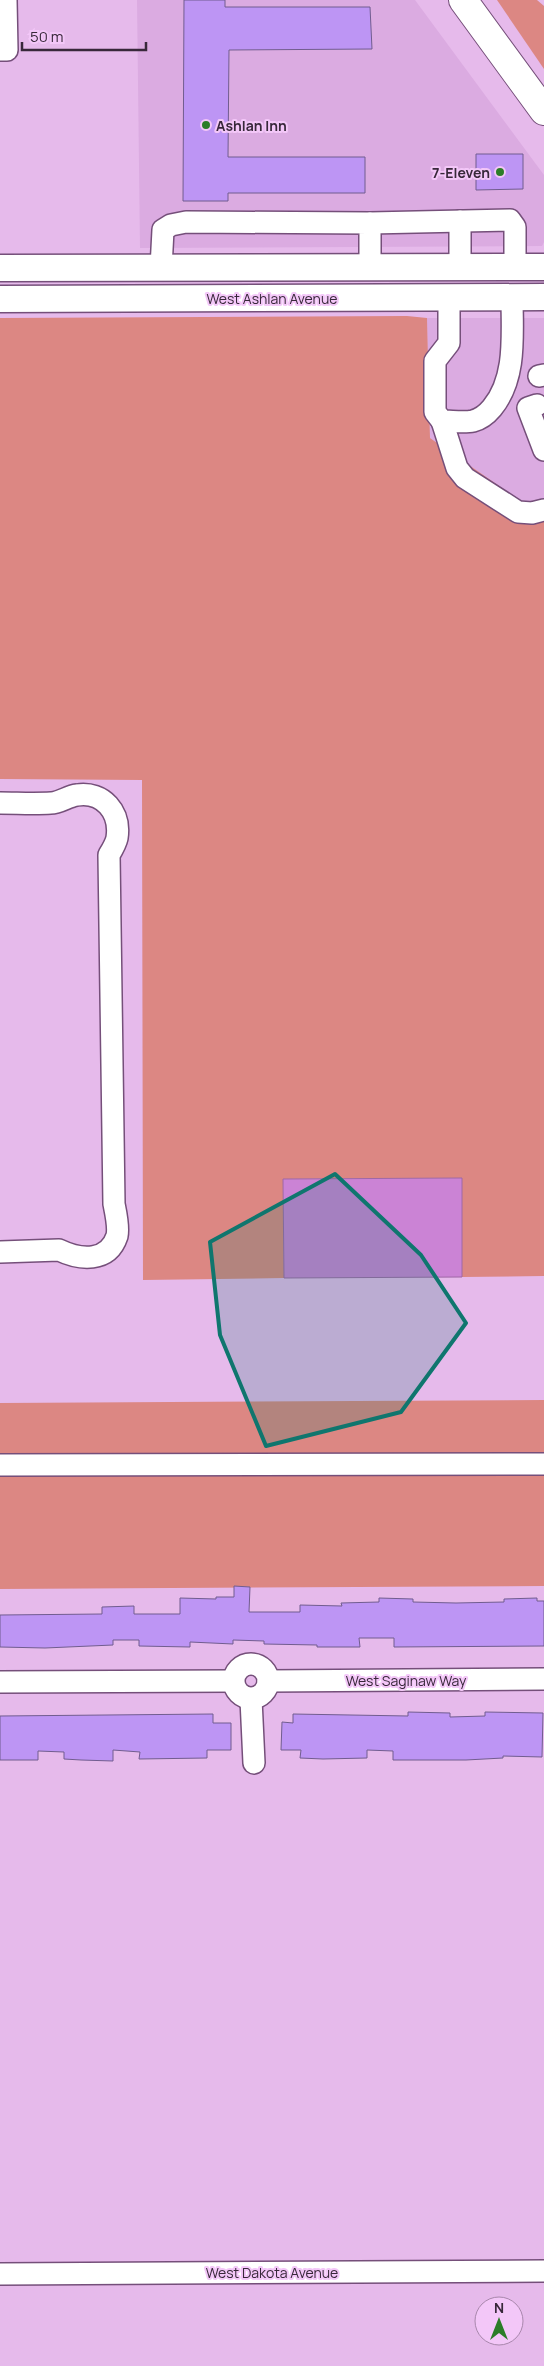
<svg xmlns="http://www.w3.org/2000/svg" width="544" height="2366" viewBox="0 0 544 2366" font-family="Manrope,sans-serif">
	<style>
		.built { fill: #dbabe1 }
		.green { fill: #dc8783 }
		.water { fill: #cb83d5; stroke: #9f68a6 }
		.building { fill: #bd95f4; stroke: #715d8f }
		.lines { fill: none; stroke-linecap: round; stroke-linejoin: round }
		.minor-casing { stroke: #754f7a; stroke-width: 24 }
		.major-casing { stroke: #754f7a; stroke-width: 29 }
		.highway-casing { stroke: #754f7a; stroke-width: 30 }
		.minor { stroke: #fff; stroke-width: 21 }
		.major { stroke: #fff; stroke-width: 26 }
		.highway { stroke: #fff; stroke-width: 28 }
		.marked { fill: #0f766e; fill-opacity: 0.2; stroke: #0f766e; stroke-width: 4; stroke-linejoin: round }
		.poi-dot { fill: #2b7d28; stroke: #f3c7f8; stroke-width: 2 }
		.labels { text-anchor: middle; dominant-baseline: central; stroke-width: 4; stroke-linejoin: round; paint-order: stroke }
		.poi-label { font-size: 14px; font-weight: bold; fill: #38283a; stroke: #f3c7f8; text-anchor: start }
		.street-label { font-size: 14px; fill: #38283a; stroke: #f3c7f8 }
	</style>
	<rect width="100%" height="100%" fill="#e6baeb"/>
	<g class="built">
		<polygon points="137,0 415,0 544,175 544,242 542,246 140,248"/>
		<polygon points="427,318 544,318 544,504 531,508 430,438"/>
	</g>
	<g class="green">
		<polygon points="497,0 537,0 544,6 544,69"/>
		<polygon points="407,316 427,318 430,438 531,508 544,504 544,1276 462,1277 462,1178 283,1179 284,1278 143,1280 142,780 0,779 0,318"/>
		<polygon points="544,1400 544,1586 0,1589 0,1403"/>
	</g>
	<polygon class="water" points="462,1178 462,1277 284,1278 283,1179"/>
	<g class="building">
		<polygon points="184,0 225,0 225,7 370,7 372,49 229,50 228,157 365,157 365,193 228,193 228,201 183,201"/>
		<polygon points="476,154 523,154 523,189 476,190"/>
		<polygon points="234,1586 250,1587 249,1612 300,1612 300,1605 342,1606 341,1603 379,1602 379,1598 413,1599 413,1602 456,1603 504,1602 504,1599 537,1598 537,1601 544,1601 544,1646 394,1647 394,1638 359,1638 360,1647 317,1647 317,1645 264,1644 264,1641 233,1640 233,1644 190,1642 190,1647 139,1646 139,1640 113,1640 113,1645 45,1648 0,1647 0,1615 102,1614 102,1607 134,1606 134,1614 180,1614 180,1598 216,1599 216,1597 234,1597"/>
		<polygon points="408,1712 450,1713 450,1717 485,1716 485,1712 543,1713 542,1757 503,1756 503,1758 466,1760 393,1760 393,1751 367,1750 367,1758 323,1759 300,1758 301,1750 281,1750 282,1722 293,1723 293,1714 408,1716"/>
		<polygon points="213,1714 213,1723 231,1723 231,1750 207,1750 207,1758 139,1759 140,1752 113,1750 113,1761 81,1760 64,1759 64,1752 38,1751 38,1760 0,1760 0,1716"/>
	</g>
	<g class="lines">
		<defs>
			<g id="minor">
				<polyline points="0,50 7,50 6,0"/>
				<polyline points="460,221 460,267"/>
				<polyline points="370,223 510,220 515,227 515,267"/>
				<polyline points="161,268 163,230 171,225 186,222 370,223 370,267"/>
				<path d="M 449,297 L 449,343 L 435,361 L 435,412 L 442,421 C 452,421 464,423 473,421 C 481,419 487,414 492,408 C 517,378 512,334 512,297"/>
				<polyline points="539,376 544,375"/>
				<polyline points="537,405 528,408 544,450"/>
				<polyline points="442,421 457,468 465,478 518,512 532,513 544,510"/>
				<path d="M 0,803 C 17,803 34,804 51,803 C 60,803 68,796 77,795 C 103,791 121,812 117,838 C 116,843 112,850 109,855 L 114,1204 C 116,1214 119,1227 117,1236 C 108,1263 80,1260 59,1250 L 0,1252"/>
				<polyline points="0,1465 544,1464"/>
				<circle cx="251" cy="1681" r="17"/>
				<polyline points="268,1681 544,1679"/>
				<polyline points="0,1682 233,1681"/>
				<polyline points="251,1699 254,1763"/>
				<polyline points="0,2274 544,2271"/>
			</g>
			<g id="major">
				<polyline points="0,268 544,267"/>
				<polyline points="0,299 544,297"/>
			</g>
			<polyline id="highway" points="463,0 544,111"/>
		</defs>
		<use href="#minor" class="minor-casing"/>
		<use href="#major" class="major-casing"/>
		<use href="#highway" class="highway-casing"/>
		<use href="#minor" class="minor"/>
		<use href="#major" class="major"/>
		<use href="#highway" class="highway"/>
	</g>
	<path class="marked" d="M 335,1174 L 421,1255 L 466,1323 L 401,1412 L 266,1446 L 220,1335 L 210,1242 Z"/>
	<g class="poi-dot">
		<circle cx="206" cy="125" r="5"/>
		<circle cx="500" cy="172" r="5"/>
	</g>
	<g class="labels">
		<g class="poi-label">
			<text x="216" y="125">Ashlan Inn</text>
			<text x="490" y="172" text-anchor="end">7-Eleven</text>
		</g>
		<g class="street-label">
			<text x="272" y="298">West Ashlan Avenue</text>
			<text x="406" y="1680">West Saginaw Way</text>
			<text x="272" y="2272">West Dakota Avenue</text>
		</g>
	</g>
	<g transform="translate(499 2321)"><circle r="24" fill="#f3c7f8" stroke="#a887ac"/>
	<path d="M0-4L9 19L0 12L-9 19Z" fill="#2b7d28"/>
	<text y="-8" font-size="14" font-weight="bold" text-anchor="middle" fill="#38283a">N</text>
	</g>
	<path d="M22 42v8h124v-8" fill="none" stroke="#38283a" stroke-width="2.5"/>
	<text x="30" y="42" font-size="15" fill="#38283a" stroke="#f3c7f8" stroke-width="4" paint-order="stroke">50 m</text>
</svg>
